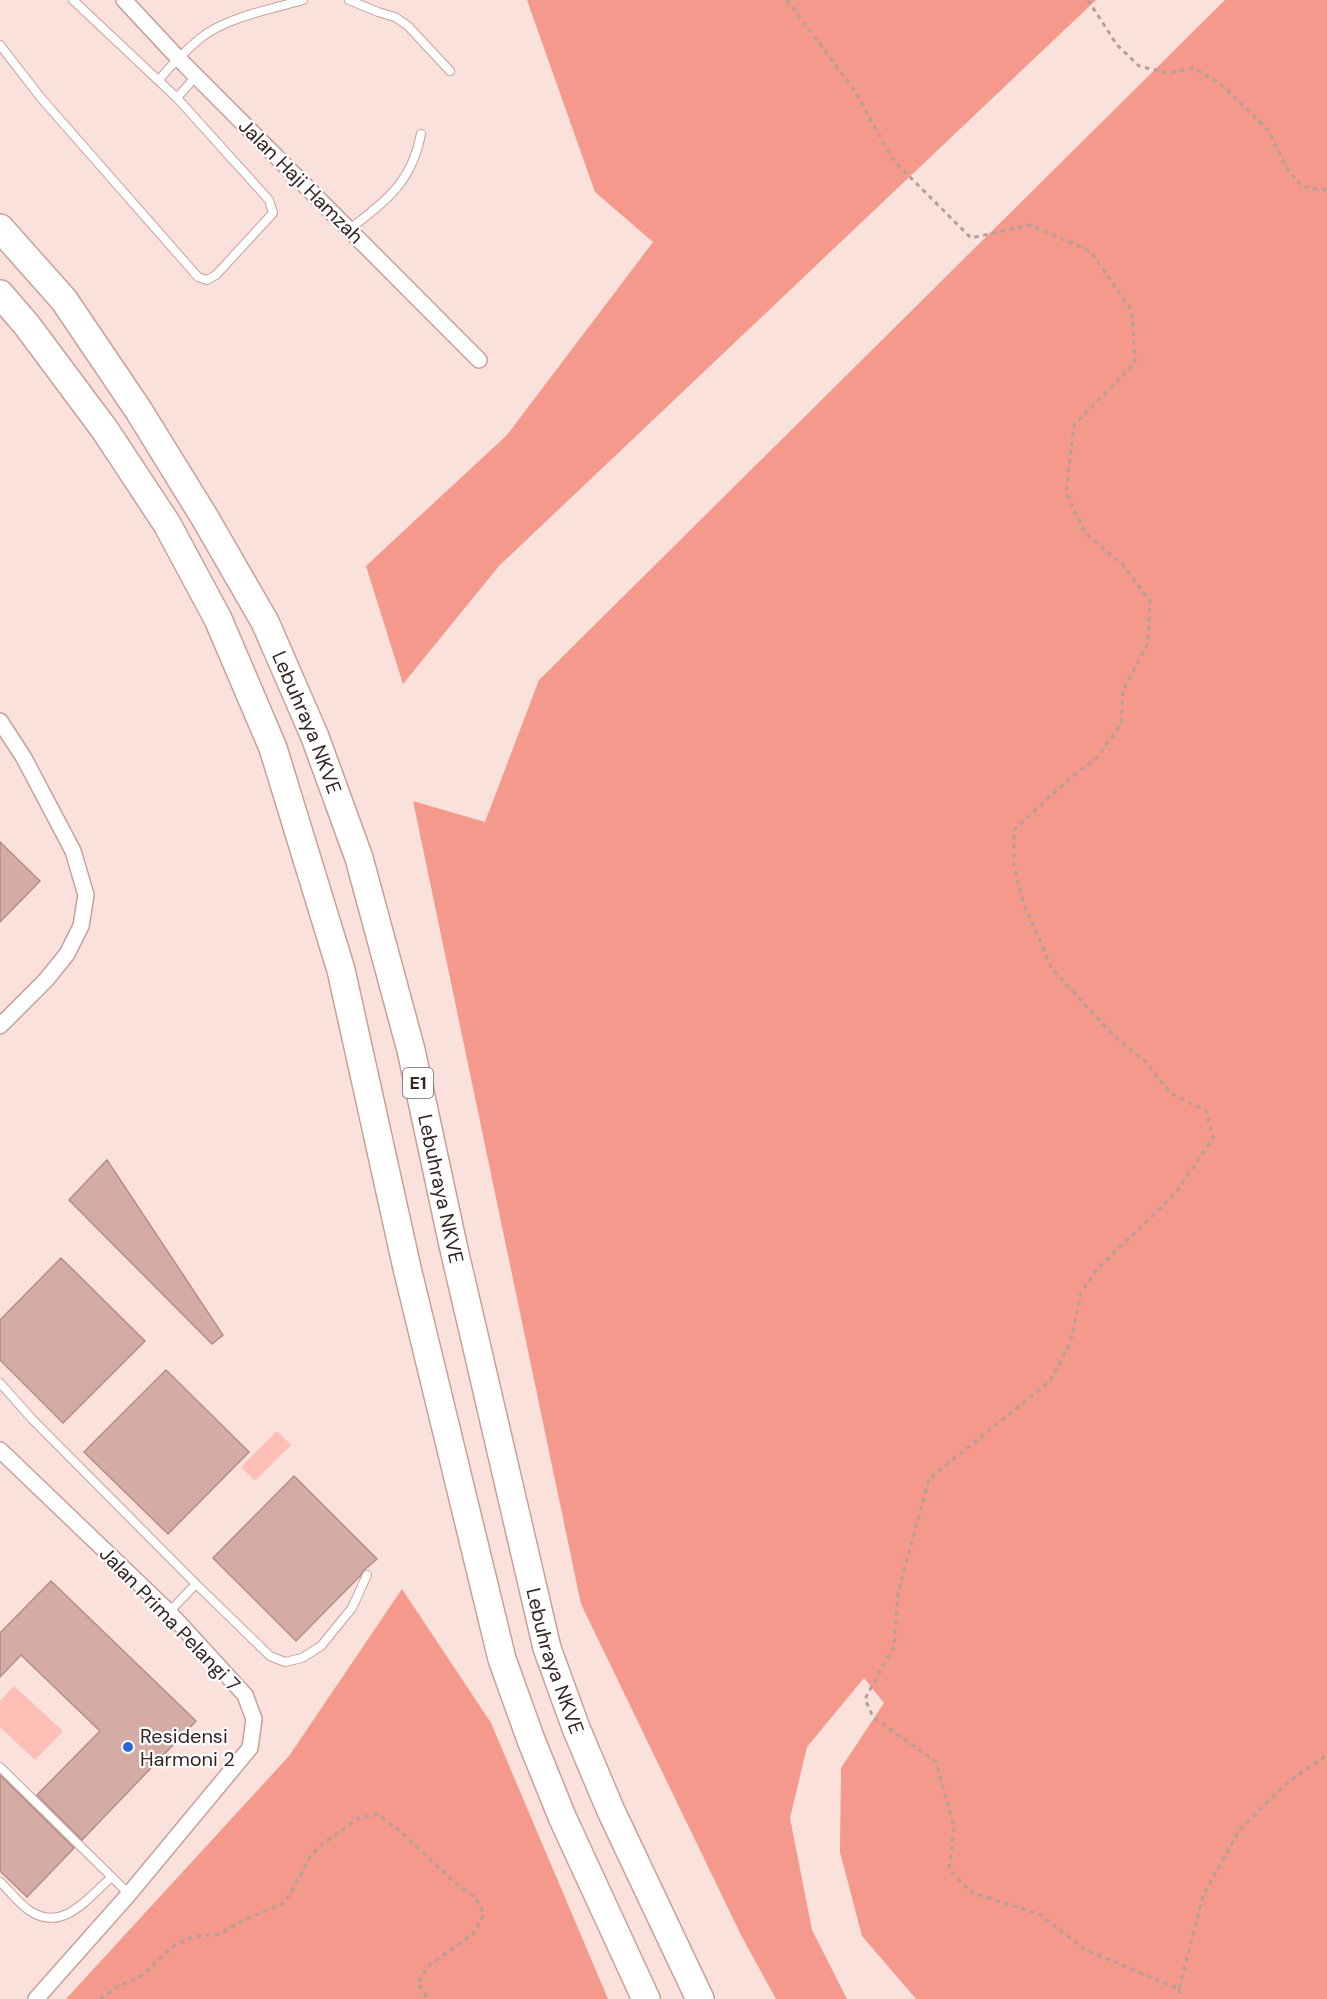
<svg xmlns="http://www.w3.org/2000/svg" width="1327" height="1999" viewBox="0 0 1327 1999" font-family="'DM Sans',sans-serif">
	<style>
		.green { fill: #f4998b }
		.water { fill: #fdbfb5 }
		.building { fill: #d4aba5; stroke: #b48d87; stroke-width: 1.5 }
		.lines { fill: none; stroke-linecap: round; stroke-linejoin: round }
		.lane-casing { stroke: #c8a09a; stroke-width: 10 }
		.street-casing { stroke: #c8a09a; stroke-width: 18 }
		.highway-casing { stroke: #c8a09a; stroke-width: 30 }
		.path { stroke: #b59f9b; stroke-width: 3; stroke-dasharray: 4.5 4.5; stroke-linecap: butt }
		.lane { stroke: #fff; stroke-width: 8 }
		.street { stroke: #fff; stroke-width: 15 }
		.highway { stroke: #fff; stroke-width: 27 }
		.poi-dot { fill: #2a69d6; stroke: #fff; stroke-width: 2 }
		.labels { text-anchor: middle; dominant-baseline: central; stroke-width: 4.5; stroke-linejoin: round; paint-order: stroke }
		.shield { fill: #fff; stroke: #726665; stroke-width: 1.5 }
		.shield-label { font-size: 18px; font-weight: bold; fill: #352523 }
		.street-label { font-size: 20px; fill: #352523; stroke: #fff }
		.poi-label { font-size: 20px; fill: #352523; stroke: #fff; text-anchor: start }
	</style>
	<rect width="100%" height="100%" fill="#fbe1dc"/>
	<g class="green">
		<polygon points="527,0 1096,0 499,566 403,684 366,566 507,435 653,242 595,192"/>
		<polygon points="1225,0 1327,0 1327,1999 916,1999 862,1936 840,1852 841,1768 884,1703 864,1678 807,1747 790,1818 812,1930 847,1999 776,1999 742,1937 581,1604 413,801 485,822 539,680"/>
		<polygon points="402,1589 491,1723 608,1999 66,1999 289,1756"/>
	</g>
	<g class="water">
		<polygon points="277,1431 291,1445 255,1481 241,1467"/>
		<polygon points="14,1686 63,1731 35,1760 0,1727 0,1701"/>
	</g>
	<g class="building">
		<polygon points="0,842 40,881 0,922"/>
		<polygon points="107,1160 223,1335 212,1344 69,1200"/>
		<polygon points="61,1258 145,1341 63,1423 0,1360 0,1320"/>
		<polygon points="166,1370 249,1452 168,1534 84,1452"/>
		<polygon points="294,1476 377,1559 363,1571 360,1576 296,1641 213,1558"/>
		<polygon points="51,1581 196,1721 82,1840 37,1795 100,1731 21,1655 0,1677 0,1633"/>
		<polygon points="0,1775 74,1848 27,1897 0,1871"/>
	</g>
	<g class="lines">
		<defs>
			<g id="lane">
				<polyline points="73,0 177,98"/>
				<polyline points="349,0 378,12 395,17 408,26 450,71"/>
				<polyline points="0,45 41,98 198,277 207,280 216,275 273,213 269,200 177,98 196,76"/>
				<path d="M 159,80 C 170,66 192,44 206,34 C 233,16 272,9 303,0"/>
				<path d="M 349,230 C 387,199 411,184 421,134"/>
				<polyline points="0,1383 32,1419 196,1584"/>
				<polyline points="169,1612 196,1584 270,1656 285,1662 302,1658 321,1646 352,1608 367,1575"/>
				<polyline points="0,1767 129,1894"/>
				<path d="M 0,1882 C 10,1891 19,1904 30,1911 C 64,1933 88,1897 112,1877"/>
			</g>
			<g id="street">
				<polyline points="124,0 179,59 479,360"/>
				<polyline points="0,721 24,758 73,851 86,895 81,926 67,954 46,980 0,1026"/>
				<polyline points="0,1450 169,1612 245,1695 254,1719 250,1748 129,1894 36,1999"/>
			</g>
			<g id="highway">
				<path id="s1" d="M 0,228 L 64,300 L 139,411 L 205,518 L 265,622 L 315,737 L 359,858 L 411,1050 L 453,1245 L 547,1648 L 576,1728 L 611,1811 L 700,1999"/>
				<polyline points="0,294 26,324 105,430 167,524 218,619 273,748 341,970 407,1268 502,1659 531,1740 563,1819 646,1999"/>
			</g>
		</defs>
		<use href="#lane" class="lane-casing"/>
		<use href="#street" class="street-casing"/>
		<use href="#highway" class="highway-casing"/>
		<g class="path">
			<polyline points="787,0 855,91 893,160 971,238 1030,225 1090,251 1132,311 1135,363 1074,425 1066,492 1086,534 1122,564 1150,601 1148,643 1123,690 1121,724 1097,758 1069,779 1014,830 1014,867 1023,902 1052,969 1116,1038 1146,1062 1170,1093 1206,1111 1213,1138 1175,1194 1097,1269 1081,1293 1070,1344 1050,1381 929,1479 898,1593 894,1646 865,1699 873,1717 936,1762 954,1827 949,1869 971,1892 1041,1915 1084,1949 1179,1989 1203,1896 1240,1829 1289,1781 1327,1755"/>
			<polyline points="1088,0 1117,45 1139,66 1168,73 1194,68 1223,86 1268,130 1289,172 1303,187 1327,190"/>
			<polyline points="1179,1989 1180,1999"/>
			<polyline points="100,1999 120,1985 139,1978 175,1945 193,1937 220,1934 244,1920 282,1904 290,1894 310,1857 321,1845 357,1819 377,1814 399,1830 454,1882 476,1898 484,1914 473,1934 428,1966 418,1983 428,1999"/>
		</g>
		<use href="#lane" class="lane"/>
		<use href="#street" class="street"/>
		<use href="#highway" class="highway"/>
	</g>
	<circle class="poi-dot" cx="128" cy="1747" r="6"/>
	<g class="labels">
		<rect class="shield" x="403" y="1068" width="30" height="30" rx="4.5"/>
		<g class="shield-label">
			<text x="418" y="1083">E1</text>
		</g>
		<g class="street-label">
			<text transform="translate(301 181) rotate(45)">Jalan Haji Hamzah</text>
			<text stroke="none"><textPath href="#s1" startOffset="585">Lebuhraya NKVE</textPath></text>
			<text stroke="none"><textPath href="#s1" startOffset="1071">Lebuhraya NKVE</textPath></text>
			<text transform="translate(170 1619) rotate(46)">Jalan Prima Pelangi 7</text>
			<text stroke="none"><textPath href="#s1" startOffset="1557">Lebuhraya NKVE</textPath></text>
		</g>
		<g class="poi-label">
			<text x="140" y="1736">Residensi<tspan x="140" dy="23">Harmoni 2</tspan></text>
		</g>
	</g>
</svg>
